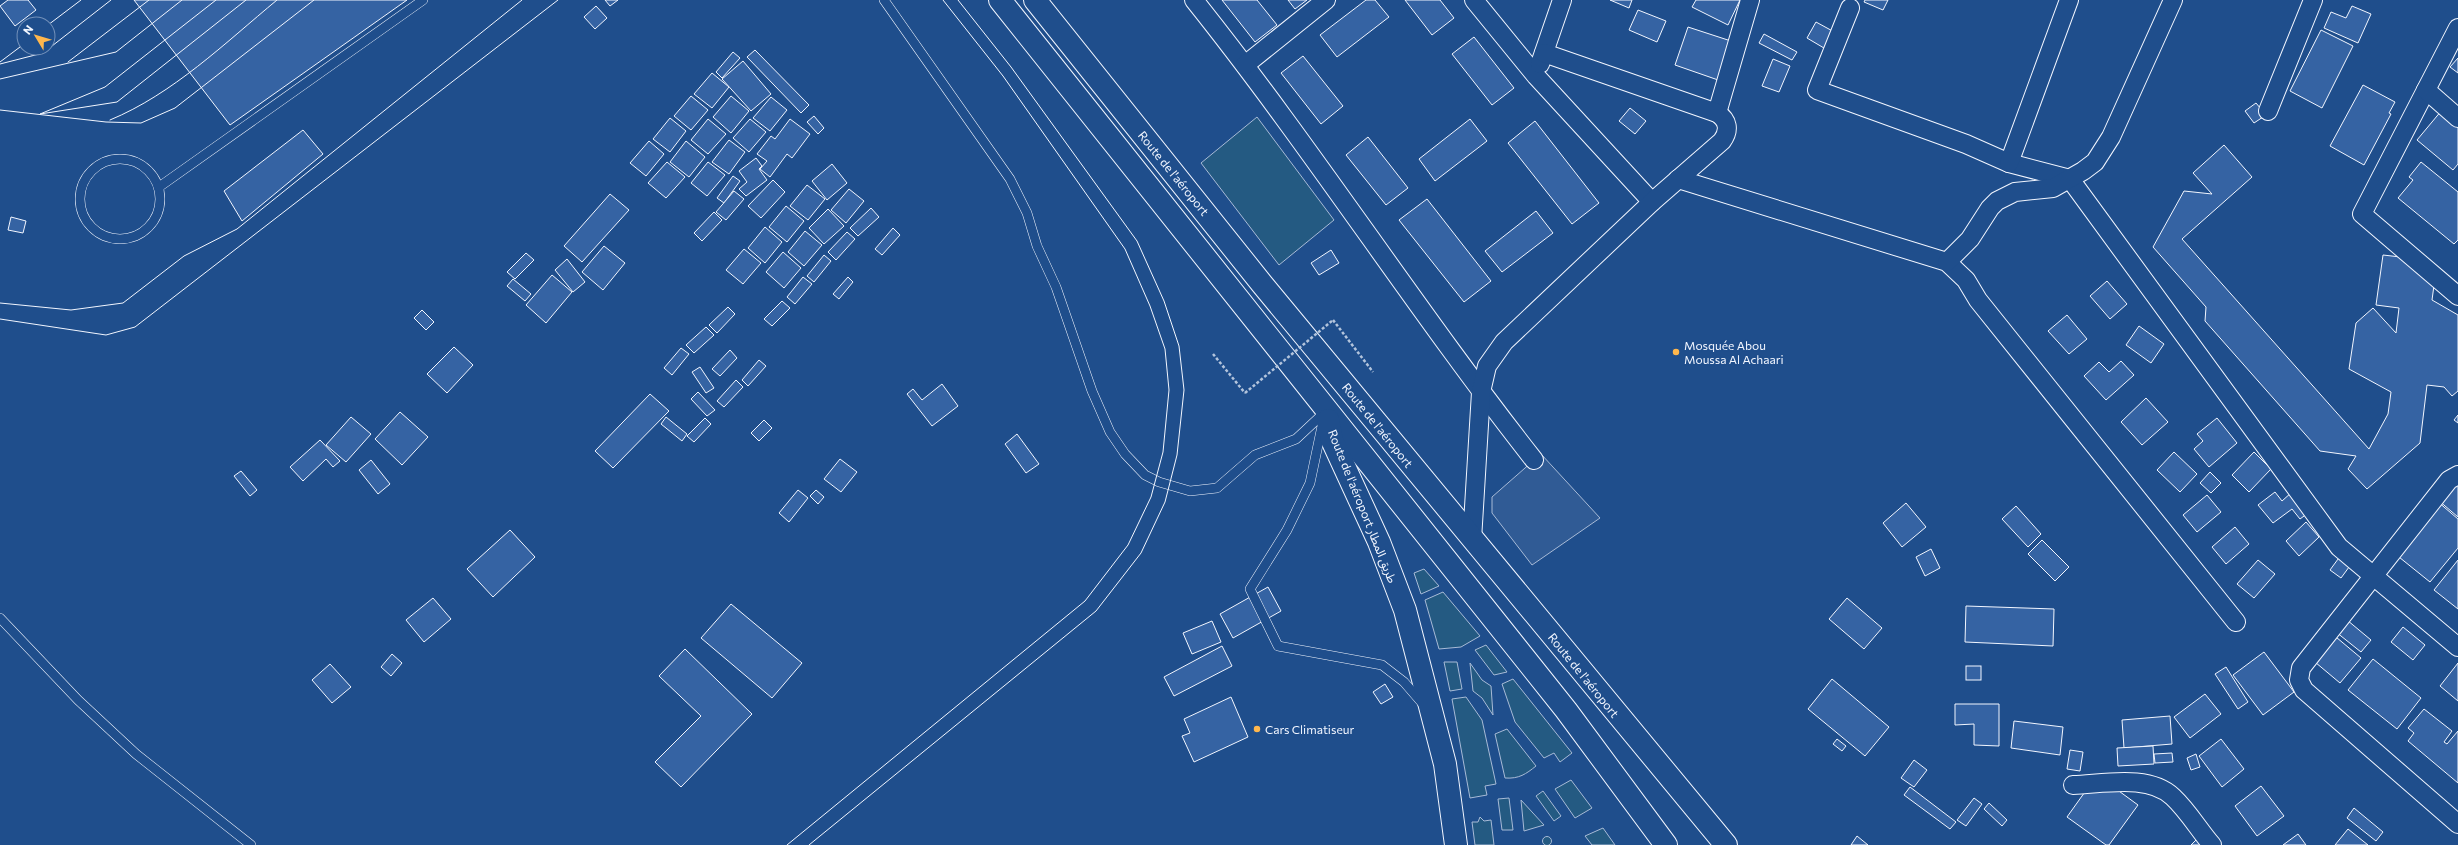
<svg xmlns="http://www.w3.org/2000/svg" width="2458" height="845" viewBox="0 0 2458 845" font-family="Commissioner,'Noto Sans Arabic',sans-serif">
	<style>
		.green { fill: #245a82; stroke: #a8bbd7 }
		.parking { fill: #305b95; stroke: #a8bbd7 }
		.building { fill: #3563a3; stroke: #f2f6ff }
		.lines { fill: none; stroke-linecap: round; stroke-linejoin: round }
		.service-casing { stroke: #f2f6ff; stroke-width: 10 }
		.minor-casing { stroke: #f2f6ff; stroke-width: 20 }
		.trunk-casing { stroke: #f2f6ff; stroke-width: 24 }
		.path { stroke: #b3c4dc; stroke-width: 2.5; stroke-dasharray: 3 2; stroke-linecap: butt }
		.service { stroke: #1f4e8c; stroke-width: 9 }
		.minor { stroke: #1f4e8c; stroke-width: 18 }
		.trunk { stroke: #1f4e8c; stroke-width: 22 }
		.tram { stroke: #f2f6ff; stroke-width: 1 }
		.path-bridge { stroke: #b3c4dc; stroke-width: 2.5; stroke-dasharray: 3 2; stroke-linecap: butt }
		.poi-dot { fill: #ffb74d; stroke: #1f4e8c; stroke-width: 1.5 }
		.labels { text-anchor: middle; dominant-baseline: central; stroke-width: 3; stroke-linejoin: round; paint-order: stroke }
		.street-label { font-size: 12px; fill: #f2f6ff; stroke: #1f4e8c }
		.poi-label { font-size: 12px; fill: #f2f6ff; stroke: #1f4e8c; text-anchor: start }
	</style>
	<rect width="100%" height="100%" fill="#1f4e8c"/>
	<g class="green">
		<polygon points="1257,117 1334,220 1279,265 1201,163"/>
		<polygon points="1424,569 1439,586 1421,594 1414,573"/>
		<polygon points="1443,592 1480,636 1461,647 1439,649 1425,600"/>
		<polygon points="1486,645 1507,672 1494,675 1475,650"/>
		<polygon points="1444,662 1457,662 1462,689 1450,691"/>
		<polygon points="1470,663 1482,680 1491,686 1493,715 1482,698 1473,691"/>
		<polygon points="1513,679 1572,753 1560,762 1554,753 1544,758 1515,722 1502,684"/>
		<polygon points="1466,697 1482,720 1496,784 1485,786 1487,795 1470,798 1452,699"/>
		<path d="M 1507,729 L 1536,766 C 1526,774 1519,779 1505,778 L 1495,734 Z"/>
		<polygon points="1571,780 1592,808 1575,818 1555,789"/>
		<polygon points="1543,791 1561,816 1554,821 1536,796"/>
		<polygon points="1509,798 1513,830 1502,830 1498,799"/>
		<polygon points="1521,800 1544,825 1524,831"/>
		<polygon points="1480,817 1484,821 1491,820 1494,845 1475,845 1472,822 1478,822"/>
		<polygon points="1603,828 1615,845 1592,845 1585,836"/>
		<circle cx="1547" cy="841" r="4.5"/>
	</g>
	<polygon class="parking" points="1541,454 1600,518 1532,565 1492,513 1492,497"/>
	<g class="building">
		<polygon points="8,0 28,0 36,10 15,26 0,6"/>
		<polygon points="134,0 407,0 230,125"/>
		<polygon points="605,0 618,0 610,6"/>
		<polygon points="1222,0 1257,0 1277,25 1255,42"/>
		<polygon points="1288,0 1307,0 1295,9"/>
		<polygon points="1366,0 1375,0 1389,17 1337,57 1320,35"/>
		<polygon points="1405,0 1440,0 1454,18 1432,35"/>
		<polygon points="1610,0 1632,0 1629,8"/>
		<polygon points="1696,0 1740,0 1728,25 1692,7"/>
		<polygon points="1865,0 1888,0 1883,10 1864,2"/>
		<polygon points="596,6 607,18 595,29 584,17"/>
		<polygon points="2352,6 2371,14 2358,43 2324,28 2331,12 2346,18"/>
		<polygon points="1638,10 1666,21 1657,42 1629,30"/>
		<polygon points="1816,22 1838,34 1829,51 1807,38"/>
		<polygon points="1688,27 1734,42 1721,81 1675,65"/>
		<polygon points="2321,30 2353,46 2322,108 2290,91"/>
		<polygon points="1764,34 1797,52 1792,60 1759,43"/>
		<polygon points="1474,37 1514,88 1492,105 1452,54"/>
		<polygon points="755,50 809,105 801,113 747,57"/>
		<polygon points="733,52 740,58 722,78 716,72"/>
		<polygon points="1303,56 1343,106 1321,124 1281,73"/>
		<polygon points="2458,58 2458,73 2450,67"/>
		<polygon points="1773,59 1790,66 1779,92 1762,86"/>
		<polygon points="743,61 771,94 751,111 722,79"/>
		<polygon points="712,73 729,87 712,108 694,94"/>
		<polygon points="2363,85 2395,102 2389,113 2391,114 2364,165 2330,146"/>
		<polygon points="691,96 708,110 691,130 674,116"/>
		<polygon points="731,96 749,111 731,133 713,117"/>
		<polygon points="771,97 787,110 770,131 753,118"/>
		<polygon points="2256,103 2266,115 2254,123 2245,111"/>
		<polygon points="1630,108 1646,121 1635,134 1619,121"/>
		<polygon points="2442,110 2458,123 2458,164 2453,170 2417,140"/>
		<polygon points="814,116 824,128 818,134 807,122"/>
		<polygon points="670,118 686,131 670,152 653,139"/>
		<polygon points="708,119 726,134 708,154 691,140"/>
		<polygon points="750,119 766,132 749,152 733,138"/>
		<polygon points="790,119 810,134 792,158 787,154 770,177 760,169 767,161 757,154 771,136 775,139"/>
		<polygon points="1470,119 1487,141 1435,181 1419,159"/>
		<polygon points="1535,121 1599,203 1572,224 1508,143"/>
		<polygon points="303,130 323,154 242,221 224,191"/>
		<polygon points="1368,137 1408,188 1386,205 1346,155"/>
		<polygon points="729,140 745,152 729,174 712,162"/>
		<polygon points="649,141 664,154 646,176 630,163"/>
		<polygon points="686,141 705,157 689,177 670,162"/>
		<polygon points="2224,145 2252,177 2182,239 2369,449 2388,414 2391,392 2349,369 2356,323 2373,308 2396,333 2399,308 2376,305 2383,255 2418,259 2435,278 2432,300 2458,315 2458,391 2452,396 2444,387 2427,385 2420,443 2367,489 2348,469 2356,456 2320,451 2205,321 2206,307 2153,247 2184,191 2212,194 2193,173"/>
		<polygon points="756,158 762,166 759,169 767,180 746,196 739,189 747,182 739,171"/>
		<polygon points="667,162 685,177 666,198 648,183"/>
		<polygon points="708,162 725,175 707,196 691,183"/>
		<polygon points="2421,162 2458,192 2458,240 2454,244 2398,198 2413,180 2409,177"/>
		<polygon points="832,164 847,183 827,200 812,181"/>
		<polygon points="733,176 740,181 724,203 717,198"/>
		<polygon points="773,180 785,192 761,218 748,206"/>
		<polygon points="807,185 825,199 808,220 790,206"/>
		<polygon points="849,189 864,201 846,223 831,210"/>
		<polygon points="734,191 744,199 726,220 716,212"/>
		<polygon points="610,194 629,210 582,262 564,246"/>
		<polygon points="1427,199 1491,281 1464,302 1399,220"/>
		<polygon points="786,206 804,221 787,242 769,227"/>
		<polygon points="871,208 879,217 858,236 850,228"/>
		<polygon points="828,209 844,226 824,244 809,228"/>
		<polygon points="1536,211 1553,233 1502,272 1485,251"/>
		<polygon points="714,212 722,220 702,241 694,233"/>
		<polygon points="11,217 26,221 23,233 8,230"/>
		<polygon points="765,227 782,242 765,263 748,248"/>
		<polygon points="893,228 900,235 882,255 875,249"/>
		<polygon points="805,231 822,245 804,266 788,252"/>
		<polygon points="847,232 855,239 836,260 828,252"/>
		<polygon points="604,246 625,263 603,290 582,272"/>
		<polygon points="744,249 761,263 743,284 726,270"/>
		<polygon points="1331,250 1339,263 1319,275 1311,263"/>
		<polygon points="783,252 801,268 784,288 766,272"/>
		<polygon points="526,253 534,260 515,279 507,272"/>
		<polygon points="824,255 831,261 814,282 807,276"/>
		<polygon points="567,259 585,282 573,292 555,270"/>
		<polygon points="552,275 572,292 546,323 526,305"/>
		<polygon points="803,277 812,284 795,304 787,297"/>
		<polygon points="848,277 853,282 839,299 833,294"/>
		<polygon points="513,279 531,294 525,301 507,286"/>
		<polygon points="2107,281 2127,304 2110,319 2090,296"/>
		<polygon points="782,301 790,308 772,326 764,319"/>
		<polygon points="728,307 735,314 717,333 709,325"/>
		<polygon points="422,310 434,322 426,330 414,318"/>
		<polygon points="2067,315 2087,339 2069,354 2048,331"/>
		<polygon points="2139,326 2164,344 2151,363 2126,345"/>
		<polygon points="706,327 714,335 694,353 686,345"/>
		<polygon points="454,347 473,365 447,393 427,374"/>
		<polygon points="681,348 689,354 672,375 664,368"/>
		<polygon points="730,350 737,358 720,376 712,369"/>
		<polygon points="759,360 766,366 748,386 742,380"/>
		<polygon points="2121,361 2134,375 2106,400 2084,376 2099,362 2109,372"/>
		<polygon points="700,367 714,388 706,393 692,372"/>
		<polygon points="736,380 743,387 724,407 717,401"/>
		<polygon points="942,384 958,406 932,426 907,394 913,389 922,400"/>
		<polygon points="698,392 715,410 707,416 691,399"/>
		<polygon points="650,394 669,411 613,468 595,451"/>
		<polygon points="2146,398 2168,422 2142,445 2121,422"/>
		<polygon points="400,412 428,437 402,465 375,439"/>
		<polygon points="2458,415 2458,423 2454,420"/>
		<polygon points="351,417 371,434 346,462 326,445"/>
		<polygon points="666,417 687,434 682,441 661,424"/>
		<polygon points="705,418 711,424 694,442 687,436"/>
		<polygon points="2217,418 2237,443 2209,467 2194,449 2203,441 2197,434"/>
		<polygon points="764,420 772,428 759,441 751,433"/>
		<polygon points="1017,434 1039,464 1026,473 1005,444"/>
		<polygon points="320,440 340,461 333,467 326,459 303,481 290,467"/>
		<polygon points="2174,452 2197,474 2180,492 2157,470"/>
		<polygon points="2254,452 2271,469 2249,492 2232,475"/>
		<polygon points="840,459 857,472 841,492 824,479"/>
		<polygon points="371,460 390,484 378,494 359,470"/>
		<polygon points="241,471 257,490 250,496 234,476"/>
		<polygon points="2210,472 2221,483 2211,493 2200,483"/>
		<polygon points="2458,477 2458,517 2438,500"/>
		<polygon points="798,490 808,498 789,522 779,513"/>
		<polygon points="816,490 824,497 818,504 810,496"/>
		<polygon points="2275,492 2282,501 2292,492 2308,513 2300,519 2292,509 2273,523 2258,505"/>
		<polygon points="2207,495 2221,512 2197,532 2183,515"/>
		<polygon points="2437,501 2458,519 2458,548 2430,582 2394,553"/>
		<polygon points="1906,503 1926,527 1902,547 1883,523"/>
		<polygon points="2016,506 2041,534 2028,547 2002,519"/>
		<polygon points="2306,522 2319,537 2299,556 2286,541"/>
		<polygon points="2235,527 2249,544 2226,564 2212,547"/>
		<polygon points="510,530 535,557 493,597 467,569"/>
		<polygon points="2042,540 2069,567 2055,581 2028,554"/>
		<polygon points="1931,549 1940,568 1925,576 1916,557"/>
		<polygon points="2341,555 2352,563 2341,578 2330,570"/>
		<polygon points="2258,560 2275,574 2254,598 2237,584"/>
		<polygon points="2458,560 2458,609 2434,590"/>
		<polygon points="1268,587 1281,611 1233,638 1220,614"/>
		<polygon points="433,598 451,619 424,642 406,620"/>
		<polygon points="1847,598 1882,628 1864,649 1829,619"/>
		<polygon points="731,604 802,663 772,698 701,638"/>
		<polygon points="1966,606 2054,609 2053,646 1965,642"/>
		<polygon points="2341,615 2371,640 2361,652 2331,628"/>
		<polygon points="1212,621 1221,642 1192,654 1183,633"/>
		<polygon points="2403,627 2425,645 2413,660 2391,642"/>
		<polygon points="2330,632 2361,658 2340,683 2309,657"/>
		<polygon points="1222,646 1232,666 1174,696 1164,677"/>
		<polygon points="685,649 752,714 681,787 655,762 701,716 659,676"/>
		<polygon points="2264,652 2294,692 2263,715 2233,675"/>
		<polygon points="392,654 402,663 391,676 381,667"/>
		<polygon points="2373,659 2421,698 2397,729 2348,690"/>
		<polygon points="2458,663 2458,701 2440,686"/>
		<polygon points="330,664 351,687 332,703 312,680"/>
		<rect x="1966" y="666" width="15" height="14"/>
		<polygon points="2226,667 2248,702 2238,709 2215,674"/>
		<polygon points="1832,679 1889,727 1865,756 1808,709"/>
		<polygon points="1385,684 1393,697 1381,704 1373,692"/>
		<polygon points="2205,694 2221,714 2190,738 2174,717"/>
		<polygon points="1231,697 1248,737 1194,762 1182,736 1190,733 1184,719"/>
		<polygon points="1955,704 1999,704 1999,746 1974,745 1974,724 1955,725"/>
		<polygon points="2424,709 2452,731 2444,742 2447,744 2458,731 2458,783 2408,741 2414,733 2408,728"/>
		<polygon points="2170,716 2172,744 2124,748 2122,720"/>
		<polygon points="2014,721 2063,727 2060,755 2011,748"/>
		<polygon points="1837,739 1846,746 1842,751 1833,744"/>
		<polygon points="2221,739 2244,769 2222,787 2199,756"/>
		<polygon points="2153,746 2154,764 2118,766 2117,748"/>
		<polygon points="2070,750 2083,752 2080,771 2067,769"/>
		<polygon points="2172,753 2173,762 2155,763 2154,754"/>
		<polygon points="2196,754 2200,767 2191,770 2187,758"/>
		<polygon points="1914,760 1927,770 1914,787 1901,778"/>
		<polygon points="2097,775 2138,805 2109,845 2106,845 2067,817"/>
		<polygon points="2261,786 2284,816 2257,836 2235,806"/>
		<polygon points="1910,787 1956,822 1950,829 1904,795"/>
		<polygon points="1974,798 1982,804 1966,826 1957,820"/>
		<polygon points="1989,803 2007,820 2002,826 1984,809"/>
		<polygon points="2354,808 2383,832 2376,841 2347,818"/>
		<polygon points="2348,829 2368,845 2335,845"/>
		<polygon points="2298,834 2306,845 2283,845"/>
		<polygon points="1857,836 1868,845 1851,845"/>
		<polygon points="2196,840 2202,845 2191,845"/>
	</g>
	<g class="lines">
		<defs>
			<g id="service">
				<polyline points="884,0 1010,179 1027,213 1037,246 1056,287 1092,391 1110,432 1125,454 1145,475 1159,482 1190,491 1217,488 1255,455 1296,439 1326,411"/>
				<circle cx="120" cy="199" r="40"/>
				<polyline points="159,187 423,0"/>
				<polyline points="1322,426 1310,483 1287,530 1250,589 1278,646 1382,665 1404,682 1423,704"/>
				<polyline points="0,618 78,700 136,754 251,845"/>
			</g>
			<g id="minor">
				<path d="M 1194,0 C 1313,149 1416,310 1534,460"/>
				<polyline points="1474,0 1536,76 1652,202"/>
				<polyline points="1850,8 1817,90 1966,144 2009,163 2070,179 2339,547 2458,647"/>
				<polyline points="2458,28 2362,214 2458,296"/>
				<polyline points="1540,64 1562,0"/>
				<polyline points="1245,65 1326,0"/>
				<polyline points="2426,90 2458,118"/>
				<polyline points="2268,111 2313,0"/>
				<polyline points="1717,113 1750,0"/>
				<polyline points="2009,163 2069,0"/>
				<polyline points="1678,179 1947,262 1966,280 1978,300 2236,622"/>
				<polyline points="1947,262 1970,239 1990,208 1997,201 2015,192 2053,188 2083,171 2095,162 2111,137 2173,0"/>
				<polyline points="2458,475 2449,480 2301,668 2299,680 2304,690 2458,824"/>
				<path d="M 1472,540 L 1481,392 L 1487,366 L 1504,342 L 1652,202 L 1722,141 C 1730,130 1728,120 1717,113 L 1544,53"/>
				<path d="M 2073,785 C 2104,784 2149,774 2173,797 C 2188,811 2199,830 2212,845"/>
			</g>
			<g id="trunk">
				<polyline points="1000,0 1566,710 1666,845"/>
				<polyline points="1035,0 1262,284 1726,845"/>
				<polyline points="1328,420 1332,440 1379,542 1405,610 1445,764 1456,845"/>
			</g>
		</defs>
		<use href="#service" class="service-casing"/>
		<use href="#minor" class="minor-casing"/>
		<use href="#trunk" class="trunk-casing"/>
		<g class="path">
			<polyline points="1333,320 1373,372"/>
			<polyline points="1213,354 1245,393"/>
		</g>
		<use href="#service" class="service"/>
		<use href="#minor" class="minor"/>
		<use href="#trunk" class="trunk"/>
		<g class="tram">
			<polyline points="216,0 105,87 40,114 117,102 246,0"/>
			<polyline points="48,25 81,0"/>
			<polyline points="0,62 24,44"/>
			<polyline points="68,62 149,0"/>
			<polyline points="0,64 43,53 111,0"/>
			<polyline points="0,79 116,52 182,0"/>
			<polyline points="0,110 106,122 141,123 175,108 314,0"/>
			<path d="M 110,120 C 173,94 225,43 277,0"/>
			<polyline points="0,303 71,310 123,303 184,256 237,229 522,0"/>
			<polyline points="0,319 106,335 135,327 558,0"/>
			<polyline points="787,845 1085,601 1128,545 1151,497 1163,452 1169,390 1165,349 1150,306 1125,249 1003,76 943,0"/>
			<polyline points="809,845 1096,611 1141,553 1165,502 1177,455 1184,390 1179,346 1164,301 1137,241 1011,67 958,0"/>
		</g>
		<polyline class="path-bridge" points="1245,393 1333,320"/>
	</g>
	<g class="poi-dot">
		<circle cx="1676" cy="352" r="4"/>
		<circle cx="1257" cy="729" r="4"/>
	</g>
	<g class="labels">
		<g class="street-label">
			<text transform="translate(1174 173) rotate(51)">Route de l'aéroport</text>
			<text transform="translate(1378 425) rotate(51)">Route de l'aéroport</text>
			<text transform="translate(1363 506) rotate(68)">Route de l'aéroport طريق المطار</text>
			<text transform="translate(1584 675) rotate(51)">Route de l'aéroport</text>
		</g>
		<g class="poi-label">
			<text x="1684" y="345">Mosquée Abou<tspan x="1684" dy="14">Moussa Al Achaari</tspan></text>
			<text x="1265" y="729">Cars Climatiseur</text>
		</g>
	</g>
	<g transform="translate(36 36) rotate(308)"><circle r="19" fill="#1f4e8c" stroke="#7391ba"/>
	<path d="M0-3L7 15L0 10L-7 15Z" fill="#ffb74d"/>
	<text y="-6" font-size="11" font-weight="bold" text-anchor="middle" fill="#f2f6ff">N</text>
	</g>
</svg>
